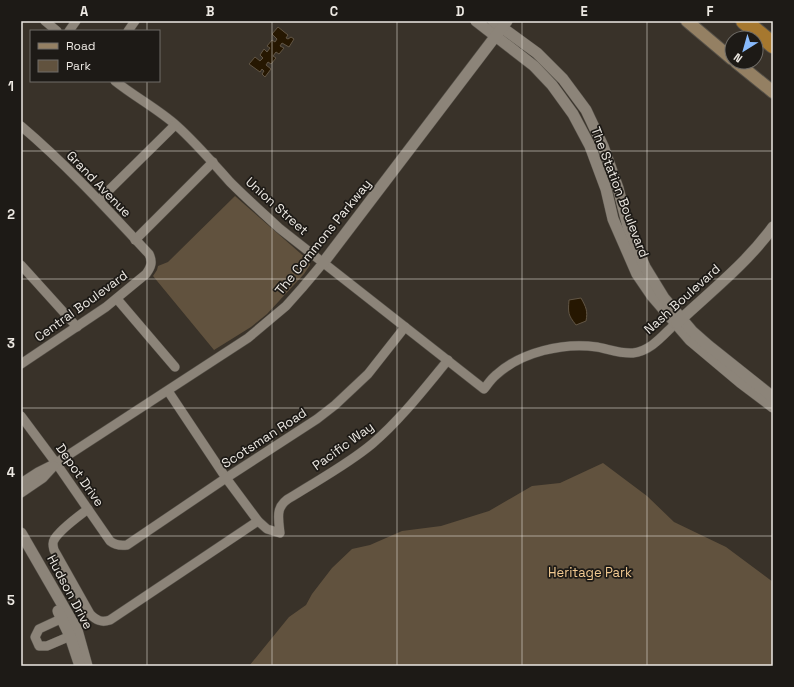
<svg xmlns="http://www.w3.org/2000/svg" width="794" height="687" viewBox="0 0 794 687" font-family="'Space Grotesk',sans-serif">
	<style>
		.green { fill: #61523e }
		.water { fill: #261701; stroke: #625645 }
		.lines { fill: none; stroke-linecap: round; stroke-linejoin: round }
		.minor-casing { stroke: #555048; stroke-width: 10 }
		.tertiary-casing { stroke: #555048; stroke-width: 12 }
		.secondary-casing { stroke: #555048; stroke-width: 14 }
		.motorway-casing { stroke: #555048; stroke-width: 18 }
		.minor { stroke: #8c8479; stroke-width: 9 }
		.tertiary { stroke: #8c8479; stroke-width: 11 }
		.secondary { stroke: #948063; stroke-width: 12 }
		.motorway { stroke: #a6782f; stroke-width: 16 }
		.grid { fill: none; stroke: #ede9e3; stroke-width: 1; stroke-opacity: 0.55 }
		.labels { text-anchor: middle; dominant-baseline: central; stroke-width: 3.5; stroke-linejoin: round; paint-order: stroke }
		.street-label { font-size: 13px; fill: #ede9e3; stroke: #1d1a16 }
		.park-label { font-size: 13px; fill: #f1c991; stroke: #1d1a16 }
		.neatline { fill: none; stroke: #ede9e3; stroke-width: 1.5 }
		.grid-label { font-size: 13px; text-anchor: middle; font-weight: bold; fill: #ede9e3 }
	</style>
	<rect width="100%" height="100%" fill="#393229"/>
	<g class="green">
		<polygon points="235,196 308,260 310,262 310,265 304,274 267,314 251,327 214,350 153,276 157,270 158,266 168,262"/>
		<polygon points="603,463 647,496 674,522 726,547 773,582 773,666 249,666 289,617 306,605 312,594 332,568 352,549 370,545 402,531 441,526 489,511 532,486 560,483"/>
	</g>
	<g class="water">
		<polygon points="278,27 288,35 286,38 288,39 291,37 294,39 289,47 282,43 280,46 284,48 279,54 276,52 273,56 276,58 271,64 268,62 266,65 271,69 265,77 262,74 264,71 262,69 260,72 249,64 255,57 260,61 263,58 260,55 264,49 267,52 270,48 267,46 272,40 275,42 277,39 272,34"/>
		<path d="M 581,298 C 586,307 588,311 586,321 L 576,325 C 568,315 568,313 569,300 Z"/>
	</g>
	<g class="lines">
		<defs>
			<g id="minor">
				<polyline points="45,21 57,31"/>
				<polyline points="69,31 76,21"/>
				<polyline points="128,31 135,21"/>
				<path d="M 115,81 C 135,97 158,109 177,126 C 196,143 213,163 230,182 C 246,198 263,213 279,228 L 484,389 C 488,384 491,379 496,375 C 521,352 564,342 597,347 C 608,349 621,354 633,353 C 651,351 663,335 675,324"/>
				<path d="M 21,126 C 67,165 108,210 149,254 C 153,262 151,267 146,274 L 106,307 L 21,364"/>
				<polyline points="99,200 175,125"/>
				<polyline points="135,240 213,162"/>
				<polyline points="21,265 77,327"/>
				<polyline points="117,299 175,367"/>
				<path d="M 168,391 L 226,478 L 258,521 L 267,529 L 280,533 C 278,516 275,505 293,496 C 320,479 348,464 372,444 C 401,419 424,389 448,360"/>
				<path d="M 21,416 L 56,463 L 110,541 C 115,545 120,546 127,545 L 226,478 L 317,419 L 335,405 L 368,374 L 405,327"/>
				<polyline points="21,483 38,472 56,463 248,338 286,306 302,288 323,263"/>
				<polyline points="21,493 43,478 54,466"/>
				<path d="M 88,509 C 79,516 59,530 54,540 C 52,543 53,546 54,550 L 90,614 C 96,620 101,623 110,620 L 258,521"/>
				<polyline points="67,616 39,629 35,637 39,646 47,646 75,634"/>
			</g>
			<g id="tertiary">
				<polyline points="476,21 534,66 552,85 573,114 590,146 606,189 613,219 637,274 652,296 690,340 740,382 773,407"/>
				<polyline points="493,21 537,53 563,79 586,110 603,146 618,188 628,227 645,267 664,298 692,331 709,346 773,397"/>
				<polyline points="323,263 507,21"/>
				<path d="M 677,323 C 710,292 746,264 773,227"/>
				<polyline points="21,533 77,630 87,666"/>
				<polyline points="58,611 70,636 79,663"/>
			</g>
			<g id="secondary">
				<polyline points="687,21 732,59"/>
				<polyline points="736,62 773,92"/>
			</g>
			<polyline id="motorway" points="744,21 773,45"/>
		</defs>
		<use href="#minor" class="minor-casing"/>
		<use href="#tertiary" class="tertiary-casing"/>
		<use href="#secondary" class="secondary-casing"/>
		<use href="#motorway" class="motorway-casing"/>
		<use href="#minor" class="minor"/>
		<use href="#tertiary" class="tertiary"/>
		<use href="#secondary" class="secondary"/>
		<use href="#motorway" class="motorway"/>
	</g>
	<path class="grid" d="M 147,21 L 147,31M 272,21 L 272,666M 397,21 L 397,666M 522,21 L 522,666M 647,21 L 647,666M 147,81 L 147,666M 21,151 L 773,151M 21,279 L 773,279M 21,408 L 773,408M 21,536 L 773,536"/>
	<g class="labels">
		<g class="street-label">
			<text transform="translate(99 184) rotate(46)">Grand Avenue</text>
			<text transform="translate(620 192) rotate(69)">The Station Boulevard</text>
			<text transform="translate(277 206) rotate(42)">Union Street</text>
			<text transform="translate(323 237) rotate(-51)">The Commons Parkway</text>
			<text transform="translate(682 299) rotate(-42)">Nash Boulevard</text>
			<text transform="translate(81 306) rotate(-36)">Central Boulevard</text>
			<text transform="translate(264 438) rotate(-33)">Scotsman Road</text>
			<text transform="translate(343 446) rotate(-36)">Pacific Way</text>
			<text transform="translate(80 475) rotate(55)">Depot Drive</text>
			<text transform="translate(70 592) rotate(62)">Hudson Drive</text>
		</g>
		<g class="park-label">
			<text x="590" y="572">Heritage Park</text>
		</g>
	</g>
	<rect width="794" height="687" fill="none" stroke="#1d1a16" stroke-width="44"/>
	<rect x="30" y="30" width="130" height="52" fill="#1d1a16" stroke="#706d68"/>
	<rect x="38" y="43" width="20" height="6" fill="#948063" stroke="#706d68"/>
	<text x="66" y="50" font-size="12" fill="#ede9e3">Road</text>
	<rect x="38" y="60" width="20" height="12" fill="#61523e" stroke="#706d68"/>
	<text x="66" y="70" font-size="12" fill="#ede9e3">Park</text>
	<g transform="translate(744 50) rotate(217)"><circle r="19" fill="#1d1a16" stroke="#706d68"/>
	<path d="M0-3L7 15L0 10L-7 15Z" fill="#88bafc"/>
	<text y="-6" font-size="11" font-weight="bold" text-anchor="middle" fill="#ede9e3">N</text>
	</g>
	<rect x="22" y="22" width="750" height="643" class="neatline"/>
	<g class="grid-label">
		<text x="84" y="16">A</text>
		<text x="210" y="16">B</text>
		<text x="334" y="16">C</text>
		<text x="460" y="16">D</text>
		<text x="584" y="16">E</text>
		<text x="710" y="16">F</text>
		<text x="11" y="91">1</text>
		<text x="11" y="219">2</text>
		<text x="11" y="348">3</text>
		<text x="11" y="477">4</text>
		<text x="11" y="605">5</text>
	</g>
</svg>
